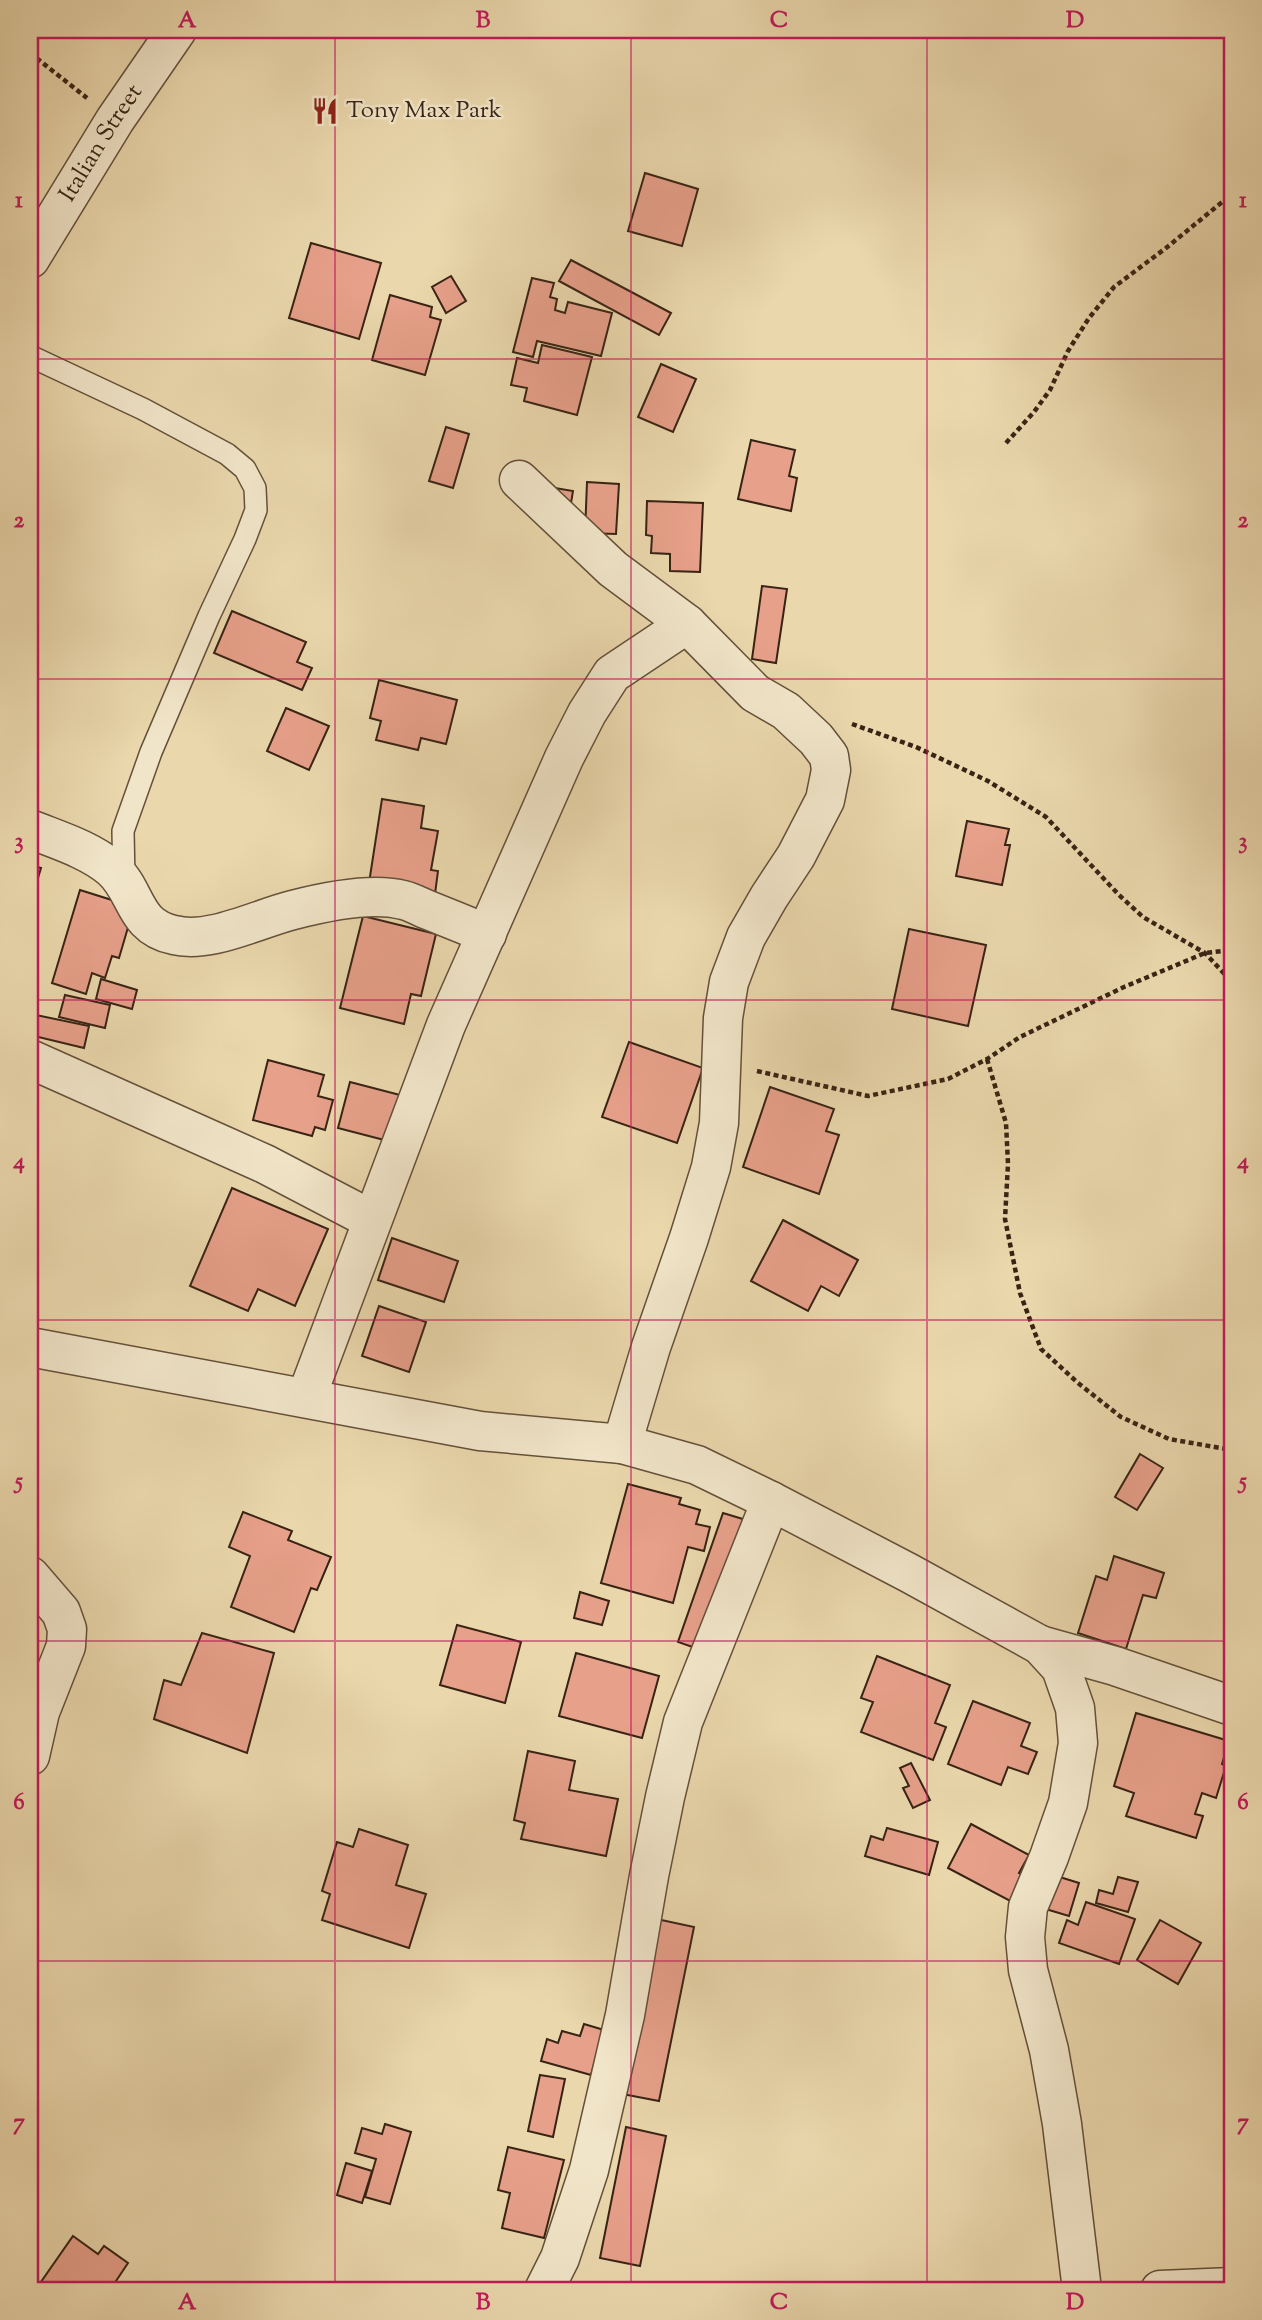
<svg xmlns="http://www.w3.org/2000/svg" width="1262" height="2320" viewBox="0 0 1262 2320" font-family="'Sorts Mill Goudy',serif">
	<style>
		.building { fill: #e7a08a; stroke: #382314; stroke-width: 2 }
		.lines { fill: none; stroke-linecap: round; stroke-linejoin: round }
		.service-casing { stroke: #64503a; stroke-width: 24 }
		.minor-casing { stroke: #64503a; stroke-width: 41 }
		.path { stroke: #382314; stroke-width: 4.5; stroke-dasharray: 5 3.5; stroke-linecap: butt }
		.service { stroke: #f1e5c9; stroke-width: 21 }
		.minor { stroke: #f1e5c9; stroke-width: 38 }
		.grid { fill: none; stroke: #c2185b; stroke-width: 2; stroke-opacity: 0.55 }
		.labels { text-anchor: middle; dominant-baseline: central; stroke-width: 5; stroke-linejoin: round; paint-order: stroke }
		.poi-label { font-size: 24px; fill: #382314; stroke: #f1e5c9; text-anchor: start }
		.street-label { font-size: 24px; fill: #382314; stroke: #f1e5c9 }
		.neatline { fill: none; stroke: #c2185b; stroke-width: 2.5 }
		.grid-label { font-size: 23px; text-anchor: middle; font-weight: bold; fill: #c2185b }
	</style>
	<rect width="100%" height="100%" fill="#ead7ac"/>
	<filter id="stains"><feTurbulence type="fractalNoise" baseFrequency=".00286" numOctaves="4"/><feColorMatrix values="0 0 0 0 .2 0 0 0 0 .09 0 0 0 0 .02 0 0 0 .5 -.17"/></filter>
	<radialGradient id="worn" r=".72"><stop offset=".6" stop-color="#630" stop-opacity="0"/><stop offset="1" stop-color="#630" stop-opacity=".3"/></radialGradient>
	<g class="building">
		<polygon points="645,173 698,189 682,246 628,231"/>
		<polygon points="311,243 381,263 359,339 289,318"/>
		<polygon points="571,260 671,313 659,335 559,281"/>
		<polygon points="451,276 466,301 446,313 432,287"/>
		<polygon points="532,278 554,283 550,297 557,299 555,310 565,313 568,302 612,313 601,356 537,341 533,357 513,352"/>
		<polygon points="390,295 432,307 430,317 441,320 425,375 372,360"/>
		<polygon points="542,345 592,357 577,415 524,401 527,388 511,385 517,358 538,363"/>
		<polygon points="661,364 696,379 673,432 638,417"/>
		<polygon points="446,427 469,434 453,488 429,481"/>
		<polygon points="751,440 795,450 789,476 797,478 791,511 738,499"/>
		<polygon points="587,482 619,484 616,534 585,533"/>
		<polygon points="555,488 573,491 571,503"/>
		<polygon points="647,501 703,503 700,572 670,571 670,554 651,553 652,536 646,535"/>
		<polygon points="762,586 787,589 776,663 752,659"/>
		<polygon points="232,611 306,642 297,662 312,668 302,690 214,653"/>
		<polygon points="379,680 457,700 446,744 421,738 418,750 376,740 381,721 370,718"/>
		<polygon points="286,708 329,726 309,770 267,751"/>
		<polygon points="382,799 424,806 421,828 438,831 431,870 438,871 435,894 369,883"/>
		<polygon points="967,821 1009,829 1005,845 1010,845 1002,885 956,876"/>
		<polygon points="30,865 41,868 30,905"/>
		<polygon points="80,890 134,907 119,958 112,956 105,978 92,973 86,994 52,983"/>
		<polygon points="363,916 436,934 421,996 411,994 404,1024 340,1008"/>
		<polygon points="909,929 986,945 968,1026 892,1009"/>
		<polygon points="101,979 137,990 132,1009 96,999"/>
		<polygon points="65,995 110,1005 105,1028 59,1017"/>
		<polygon points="31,1014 89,1026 84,1048 30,1035"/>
		<polygon points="629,1042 703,1068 677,1143 602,1117"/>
		<polygon points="268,1060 324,1075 318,1096 333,1100 325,1130 315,1127 312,1136 253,1120"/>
		<polygon points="350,1082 400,1095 388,1141 338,1128"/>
		<polygon points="770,1087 834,1109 826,1131 839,1135 819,1194 743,1167"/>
		<polygon points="232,1188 328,1229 295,1306 258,1289 248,1311 190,1286"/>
		<polygon points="783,1220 858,1260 839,1296 821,1286 808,1311 751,1281"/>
		<polygon points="392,1238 458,1261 444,1302 378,1280"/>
		<polygon points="379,1306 426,1322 409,1372 362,1356"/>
		<polygon points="1140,1454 1163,1468 1137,1510 1115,1497"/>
		<polygon points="628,1484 681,1498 679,1504 700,1510 696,1524 710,1527 704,1551 688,1547 673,1603 601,1583"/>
		<polygon points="243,1512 292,1531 288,1540 331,1557 317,1590 311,1588 294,1632 231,1607 250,1556 229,1547"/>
		<polygon points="723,1513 746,1520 701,1650 678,1642"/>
		<polygon points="1114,1556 1164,1573 1156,1598 1143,1595 1126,1649 1078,1633 1096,1576 1107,1580"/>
		<polygon points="580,1592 609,1601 602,1625 574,1618"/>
		<polygon points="457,1625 521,1642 505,1703 440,1685"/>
		<polygon points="202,1633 274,1653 247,1753 154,1719 164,1680 181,1685"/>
		<polygon points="576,1653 659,1676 642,1738 559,1716"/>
		<polygon points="877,1656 950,1685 935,1723 946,1727 933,1760 861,1732 873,1702 861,1698"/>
		<polygon points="973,1701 1030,1723 1021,1746 1037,1752 1028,1774 1008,1767 1001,1785 948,1764"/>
		<polygon points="1136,1713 1229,1741 1222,1764 1226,1766 1216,1798 1202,1793 1195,1814 1203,1816 1196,1838 1126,1816 1134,1793 1114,1786"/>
		<polygon points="528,1751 575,1761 569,1790 618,1799 606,1856 521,1839 525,1823 514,1820"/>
		<polygon points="911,1763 930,1800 913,1808 903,1788 909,1786 900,1768"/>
		<polygon points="971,1824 1029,1855 1019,1873 1026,1876 1012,1902 948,1868"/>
		<polygon points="887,1828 938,1842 929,1875 865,1856 871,1836 883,1840"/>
		<polygon points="359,1829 408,1845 396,1885 426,1894 409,1948 322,1920 330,1894 322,1891 337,1842 353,1847"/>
		<polygon points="1050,1874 1079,1883 1069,1916 1039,1907"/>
		<polygon points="1118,1877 1138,1882 1128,1912 1096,1903 1099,1890 1113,1894"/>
		<polygon points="1086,1902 1135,1919 1119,1964 1059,1943 1067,1920 1078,1925"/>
		<polygon points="652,1918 694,1927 659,2101 617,2093"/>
		<polygon points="1160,1920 1201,1943 1178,1984 1137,1960"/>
		<polygon points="584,2024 604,2030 591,2075 541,2061 547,2039 558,2043 562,2031 580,2036"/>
		<polygon points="540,2075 565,2079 553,2137 528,2131"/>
		<polygon points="385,2124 411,2132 390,2204 365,2197 376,2159 355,2153 362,2128 382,2134"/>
		<polygon points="626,2127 666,2136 640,2266 600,2258"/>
		<polygon points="508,2147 564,2160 544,2238 502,2228 510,2193 498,2190"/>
		<polygon points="346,2163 372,2171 362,2203 337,2195"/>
		<polygon points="73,2236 98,2254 104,2246 128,2263 110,2290 36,2289"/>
	</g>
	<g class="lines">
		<defs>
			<polyline id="service" points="30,356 143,409 227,454 245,469 255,488 256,510 245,539 209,616 151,752 123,831 124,880"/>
			<g id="minor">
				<path id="s1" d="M 30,259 L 115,120 L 177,30"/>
				<polyline points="519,480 613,569 687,624 755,693 786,711 816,739 829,756 831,770 825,800 796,856 769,897 746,937 729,982 723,1018 719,1123 711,1167 689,1238 651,1347 622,1444"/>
				<path d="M 30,829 C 57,840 88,849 111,868 C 138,891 132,926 174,935 C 210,944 257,919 293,910 C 324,902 372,892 403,900 C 412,902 420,907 428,910 C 448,918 468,926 487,934"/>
				<polyline points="30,1059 265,1164 372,1220"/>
				<polyline points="30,1347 480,1431 622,1444 697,1465 771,1501 909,1573 1040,1645 1061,1668 1075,1708 1078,1743 1068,1803 1049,1857 1028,1907 1025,1937 1028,1970 1049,2050 1062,2124 1082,2290"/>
				<polyline points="306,1398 446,1025 564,758 587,713 612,674 687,624"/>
				<polyline points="30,1576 61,1612 67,1629 66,1646 40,1712 30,1756"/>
				<polyline points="1040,1645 1115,1666 1232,1706"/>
				<polyline points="544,2290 560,2258 589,2170 625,2015 649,1876 665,1797 683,1722 771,1501"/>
				<polyline points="1160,2290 1232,2287"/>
			</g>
		</defs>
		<use href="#service" class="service-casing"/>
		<use href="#minor" class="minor-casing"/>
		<g class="path">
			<polyline points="30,53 87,98"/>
			<polyline points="1006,443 1034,412 1050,390 1068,351 1089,318 1114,287 1166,248 1232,194"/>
			<polyline points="852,724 916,747 988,781 1046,817 1119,895 1143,917 1205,953 1232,982"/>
			<polyline points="987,1059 1006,1123 1008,1164 1005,1219 1020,1293 1041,1349 1078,1383 1121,1417 1169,1439 1232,1450"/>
			<polyline points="757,1071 868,1096 948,1079 987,1059 1020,1037 1124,987 1205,953 1232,950"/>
		</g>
		<use href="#service" class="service"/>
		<use href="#minor" class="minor"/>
	</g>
	<path class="grid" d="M 335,30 L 335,2290M 631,30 L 631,2290M 927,30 L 927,2290M 30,359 L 1232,359M 30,679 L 1232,679M 30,1000 L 1232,1000M 30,1320 L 1232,1320M 30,1641 L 1232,1641M 30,1961 L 1232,1961"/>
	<defs>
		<symbol id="restaurant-bare" viewBox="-9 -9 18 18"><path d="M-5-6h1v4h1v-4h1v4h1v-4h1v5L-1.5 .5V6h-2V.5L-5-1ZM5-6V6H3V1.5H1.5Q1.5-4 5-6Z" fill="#8f2418" stroke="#f1e5c9" stroke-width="2.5" paint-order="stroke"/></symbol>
	</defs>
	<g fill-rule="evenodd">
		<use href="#restaurant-bare" x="306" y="92" width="38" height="38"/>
	</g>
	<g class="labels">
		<g class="poi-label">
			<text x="346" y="111">Tony Max Park</text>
		</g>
		<g class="street-label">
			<text stroke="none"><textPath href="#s1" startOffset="136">Italian Street</textPath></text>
		</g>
	</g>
	<rect width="1262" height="2320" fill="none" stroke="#ead7ac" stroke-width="77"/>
	<rect x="38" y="38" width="1186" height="2244" class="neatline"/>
	<g class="grid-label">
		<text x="187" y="27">A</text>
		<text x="483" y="27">B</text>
		<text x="779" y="27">C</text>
		<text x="1075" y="27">D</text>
		<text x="19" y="207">1</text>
		<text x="1243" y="207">1</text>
		<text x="19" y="527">2</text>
		<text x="1243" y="527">2</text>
		<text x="19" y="848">3</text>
		<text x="1243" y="848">3</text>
		<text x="19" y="1168">4</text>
		<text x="1243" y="1168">4</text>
		<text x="19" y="1488">5</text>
		<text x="1243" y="1488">5</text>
		<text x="19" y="1809">6</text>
		<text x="1243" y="1809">6</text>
		<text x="19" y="2129">7</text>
		<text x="1243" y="2129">7</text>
		<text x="187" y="2309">A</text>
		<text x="483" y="2309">B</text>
		<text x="779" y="2309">C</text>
		<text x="1075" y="2309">D</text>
	</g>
	<rect width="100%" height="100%" filter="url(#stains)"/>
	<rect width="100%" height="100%" fill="url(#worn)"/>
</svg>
